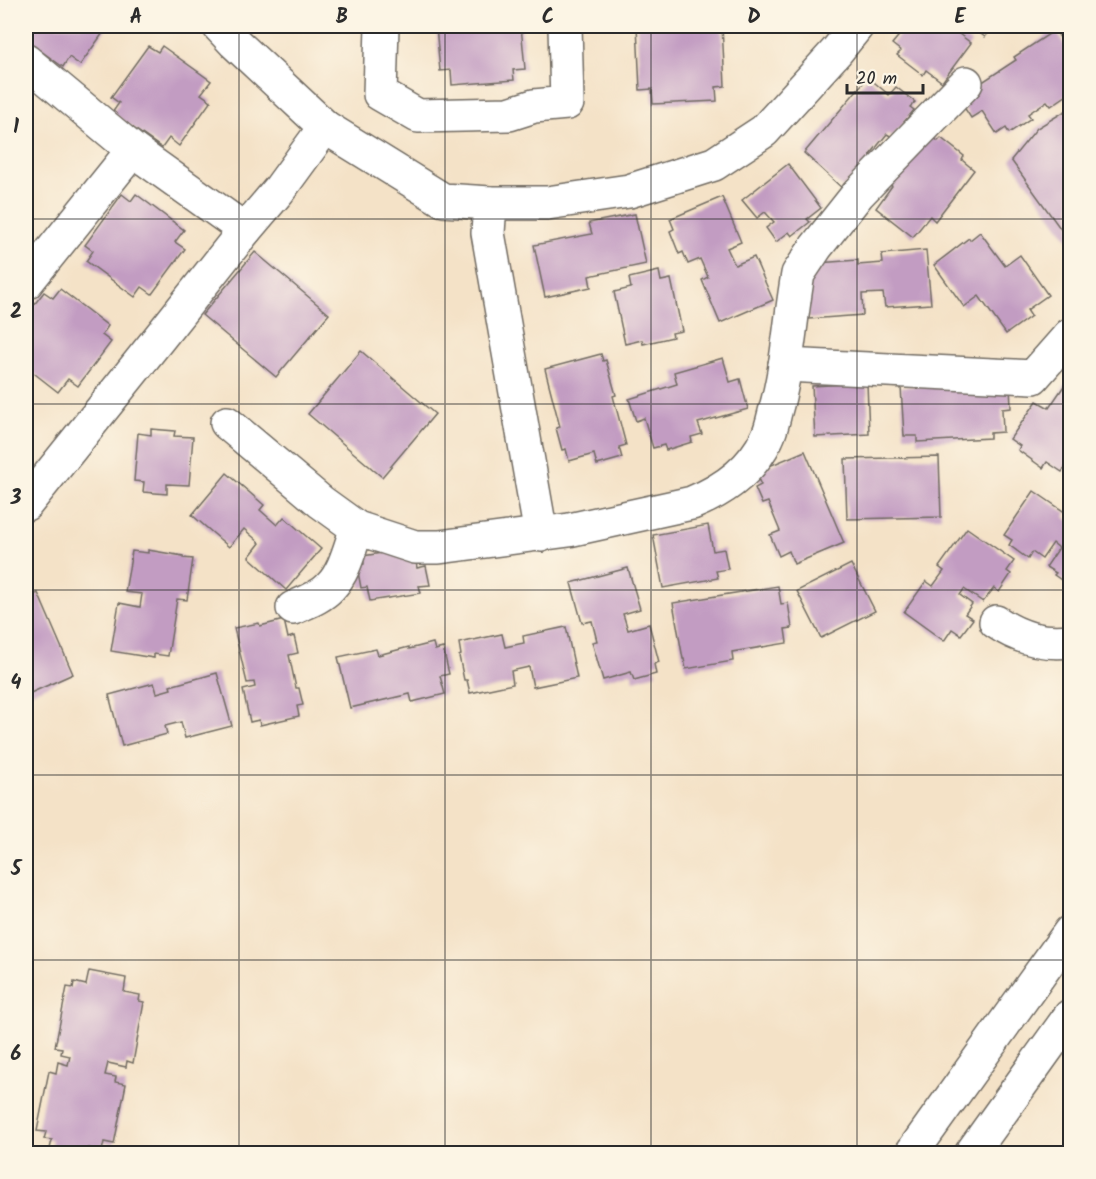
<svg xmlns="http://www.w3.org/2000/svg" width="1096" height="1179" viewBox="0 0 1096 1179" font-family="Kalam,sans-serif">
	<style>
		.building { fill: #c29cc2 }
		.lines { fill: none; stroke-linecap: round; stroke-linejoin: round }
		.minor-casing { stroke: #716b62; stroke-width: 36 }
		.minor { stroke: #fff; stroke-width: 33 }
		.grid { fill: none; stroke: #2b2b2b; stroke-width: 1.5; stroke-opacity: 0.55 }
		.neatline { fill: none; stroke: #2b2b2b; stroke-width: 2 }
		.grid-label { font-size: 20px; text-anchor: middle; font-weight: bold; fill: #2b2b2b }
	</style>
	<rect width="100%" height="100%" fill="#fcf5e5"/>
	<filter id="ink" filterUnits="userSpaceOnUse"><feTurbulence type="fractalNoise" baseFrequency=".0167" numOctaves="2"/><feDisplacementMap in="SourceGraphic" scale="12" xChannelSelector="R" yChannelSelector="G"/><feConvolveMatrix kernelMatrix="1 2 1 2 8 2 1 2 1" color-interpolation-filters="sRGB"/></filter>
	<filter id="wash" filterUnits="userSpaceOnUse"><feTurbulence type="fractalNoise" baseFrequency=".008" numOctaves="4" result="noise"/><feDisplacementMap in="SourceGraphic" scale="24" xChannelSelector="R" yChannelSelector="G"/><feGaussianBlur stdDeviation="1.35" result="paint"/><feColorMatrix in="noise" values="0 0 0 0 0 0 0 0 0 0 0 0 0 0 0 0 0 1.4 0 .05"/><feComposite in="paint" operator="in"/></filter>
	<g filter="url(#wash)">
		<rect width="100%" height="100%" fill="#f4e2c7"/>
		<g id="blocks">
			<g class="building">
				<polygon points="26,26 108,26 80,65 69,57 63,67 26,40"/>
				<polygon points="436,26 521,26 525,69 513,70 514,80 452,85 451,70 440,71"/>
				<polygon points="637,26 722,26 725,86 716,87 717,101 653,104 652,89 640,90"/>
				<polygon points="907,26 966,26 959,34 971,43 942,82 926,70 923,75 897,55 901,51 892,44"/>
				<polygon points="970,26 1000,26 995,32 992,29 985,37"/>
				<polygon points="1055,30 1070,53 1070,55 1066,58 1070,66 1070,86 1067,88 1070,93 1051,106 1047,101 1028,114 1031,118 1009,133 1006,128 997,134 982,111 971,118 958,98 1016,60 1014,57"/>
				<polygon points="148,46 158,52 162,46 211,81 201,94 211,101 179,146 169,138 162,148 112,113 119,103 111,97"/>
				<polygon points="868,77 889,95 896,87 915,102 910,107 914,110 892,137 887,134 870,155 875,159 842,188 804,153"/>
				<polygon points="1067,110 1070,113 1070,242 1011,160 1037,128"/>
				<polygon points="925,131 938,141 941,138 964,156 962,160 974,170 935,221 930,216 913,237 876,208 892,186 886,182"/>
				<polygon points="788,164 821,208 807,219 810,222 792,236 789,232 776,242 766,228 774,222 765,212 757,218 742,200"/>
				<polygon points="122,194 131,201 136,194 184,230 175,242 185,249 152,294 142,287 135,297 86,261 93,251 85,245"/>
				<polygon points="722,197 741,242 727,248 735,265 754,257 773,300 720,323 702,280 708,277 700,259 688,264 683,252 679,254 670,231 674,229 670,219"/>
				<polygon points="635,214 646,264 589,276 591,287 545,297 534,245 592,234 589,223"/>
				<polygon points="980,232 1005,266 1020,255 1048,295 1027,310 1031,316 1006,334 979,296 964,307 934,265 969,238 970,240"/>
				<polygon points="926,250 931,304 885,307 883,293 862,294 863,315 809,319 804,264 858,260 858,265 883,263 882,254"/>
				<polygon points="255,252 329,314 276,377 202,315"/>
				<polygon points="659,271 661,281 671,279 682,331 672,333 673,337 643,344 642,340 625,344 614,292 631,288 629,278"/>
				<polygon points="60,289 108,326 102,335 111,342 78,386 68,379 58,392 26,367 26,315 44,292 53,298"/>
				<polygon points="361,351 435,414 382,477 308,414"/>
				<polygon points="601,354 603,361 606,360 616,395 613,396 626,445 619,447 622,458 597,465 594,454 569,461 566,449 562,450 556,428 560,427 545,369"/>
				<polygon points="723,358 730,382 740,379 748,409 698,423 702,434 691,437 692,442 666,450 664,445 653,448 644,418 636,421 629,399 677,384 674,372"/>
				<polygon points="1070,377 1070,461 1062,472 1047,462 1043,468 1018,450 1020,446 1010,439 1037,401 1049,408"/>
				<polygon points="1001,382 1010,386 1011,408 1002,409 1003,432 990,433 990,438 917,442 917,436 904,436 901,387"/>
				<polygon points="867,383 869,434 815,437 812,386"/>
				<polygon points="151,429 175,431 174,436 193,437 189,485 167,484 167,494 143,492 144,482 134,481 138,433 151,435"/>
				<polygon points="805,451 844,543 794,564 789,551 779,556 770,535 780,531 768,502 762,504 755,488 761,485 755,472"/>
				<polygon points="939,457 941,517 847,519 845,459"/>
				<polygon points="227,473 264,505 260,510 277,525 284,517 321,549 286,590 249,557 260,543 244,529 229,547 192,515"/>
				<polygon points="1034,491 1066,513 1064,517 1070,521 1070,586 1054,575 1056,573 1046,567 1059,548 1053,543 1042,559 1032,552 1028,559 1009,545 1012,540 1004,535"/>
				<polygon points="708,525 713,551 724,549 728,569 716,571 718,578 663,588 653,535"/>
				<polygon points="967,528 1014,561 1007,571 1011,574 999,592 994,588 983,602 964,589 960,595 972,604 965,614 973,619 961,635 952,629 944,641 904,612 926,581 933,586 944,571 939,567"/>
				<polygon points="414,548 417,568 426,566 430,585 419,586 421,593 370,601 367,587 361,588 357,566 364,564 363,556"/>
				<polygon points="148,550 183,556 183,558 193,559 187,600 177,599 168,656 154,654 154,658 111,651 119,603 140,607 142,594 125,592 132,551 148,553"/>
				<polygon points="851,564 875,611 821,638 797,591"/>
				<polygon points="628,568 640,609 623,614 628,630 649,624 659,662 654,664 656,674 634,680 631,672 603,680 592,642 597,641 592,621 582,623 571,583"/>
				<polygon points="778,586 781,604 788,603 792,628 785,629 787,643 732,652 733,661 686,669 684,659 683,659 673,603"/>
				<polygon points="38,593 73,674 26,695 26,598"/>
				<polygon points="284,620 288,638 294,636 298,653 289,655 296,688 299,688 303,705 297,706 299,716 260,725 259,720 250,722 243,690 255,687 254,682 247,683 234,628 259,623 260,626"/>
				<polygon points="566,627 577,678 533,687 529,667 511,671 513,684 470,693 467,680 464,680 459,656 461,655 459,643 502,634 505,647 524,643 523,636"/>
				<polygon points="433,643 435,650 443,648 449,674 440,676 445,694 412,702 410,694 350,708 338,657 376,649 378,655 409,647 409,649"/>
				<polygon points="217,673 232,726 185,738 181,722 165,726 167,734 122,746 109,695 154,683 157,693 171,689 170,686"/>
				<polygon points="89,971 126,978 124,992 140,995 139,1001 144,1002 133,1063 127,1061 126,1067 108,1063 105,1075 116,1077 115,1082 126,1084 114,1144 104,1142 102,1151 88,1148 88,1154 71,1154 50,1149 52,1140 44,1139 46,1132 37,1131 49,1071 56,1073 58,1062 68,1065 70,1056 61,1054 62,1048 55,1047 67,987 73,988 74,982 86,985"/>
			</g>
		</g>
	</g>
	<g filter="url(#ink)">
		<use href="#blocks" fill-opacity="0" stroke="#716b62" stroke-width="1.5"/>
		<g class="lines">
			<defs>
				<g id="minor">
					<polyline points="219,26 234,42 325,127 443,200 490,203 547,203 629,191 714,164 764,131 836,52 857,26"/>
					<polyline points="382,26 380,94 418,116 509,114 534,106 567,103 565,26"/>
					<polyline points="26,61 133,150 245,230"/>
					<polyline points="490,203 488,233 541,535"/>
					<polyline points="26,283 133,150"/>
					<polyline points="785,365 1033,377 1070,335"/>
					<path d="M 227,423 L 321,502 L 357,528 L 415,547 L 439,547 L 569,530 L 692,503 C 724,490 752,470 767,438 C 771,430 773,420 775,412 C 788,367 790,320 798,274 L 816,247 L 858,194 L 966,83"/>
					<polyline points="26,504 160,337 245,230 279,190 325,127"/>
					<path d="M 293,608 C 306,602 321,597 330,587 C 345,572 350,547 357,528"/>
					<path d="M 996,622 C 1019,638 1042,644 1070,641"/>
					<polyline points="911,1154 1070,932"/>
					<polyline points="971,1154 1070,1016"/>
				</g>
			</defs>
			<use href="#minor" class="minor-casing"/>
			<use href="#minor" class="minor"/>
		</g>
	</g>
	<path class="grid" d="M 239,26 L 239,1154M 445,26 L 445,1154M 651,26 L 651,1154M 857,26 L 857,1154M 26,219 L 1070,219M 26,404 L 1070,404M 26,590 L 1070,590M 26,775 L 1070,775M 26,960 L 1070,960"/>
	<rect width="1096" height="1179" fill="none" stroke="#fcf5e5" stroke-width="66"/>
	<path d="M847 84v9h76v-9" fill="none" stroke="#2b2b2b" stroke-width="3"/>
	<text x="856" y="84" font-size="18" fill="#2b2b2b" stroke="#fcf5e5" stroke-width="4.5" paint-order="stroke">20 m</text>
	<rect x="33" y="33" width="1030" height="1113" class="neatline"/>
	<g class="grid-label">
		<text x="136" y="23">A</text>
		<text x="342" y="23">B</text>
		<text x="548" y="23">C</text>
		<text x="754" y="23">D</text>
		<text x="960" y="23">E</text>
		<text x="16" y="133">1</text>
		<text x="16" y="318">2</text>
		<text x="16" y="504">3</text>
		<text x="16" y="689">4</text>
		<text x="16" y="875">5</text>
		<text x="16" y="1060">6</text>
	</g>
</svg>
